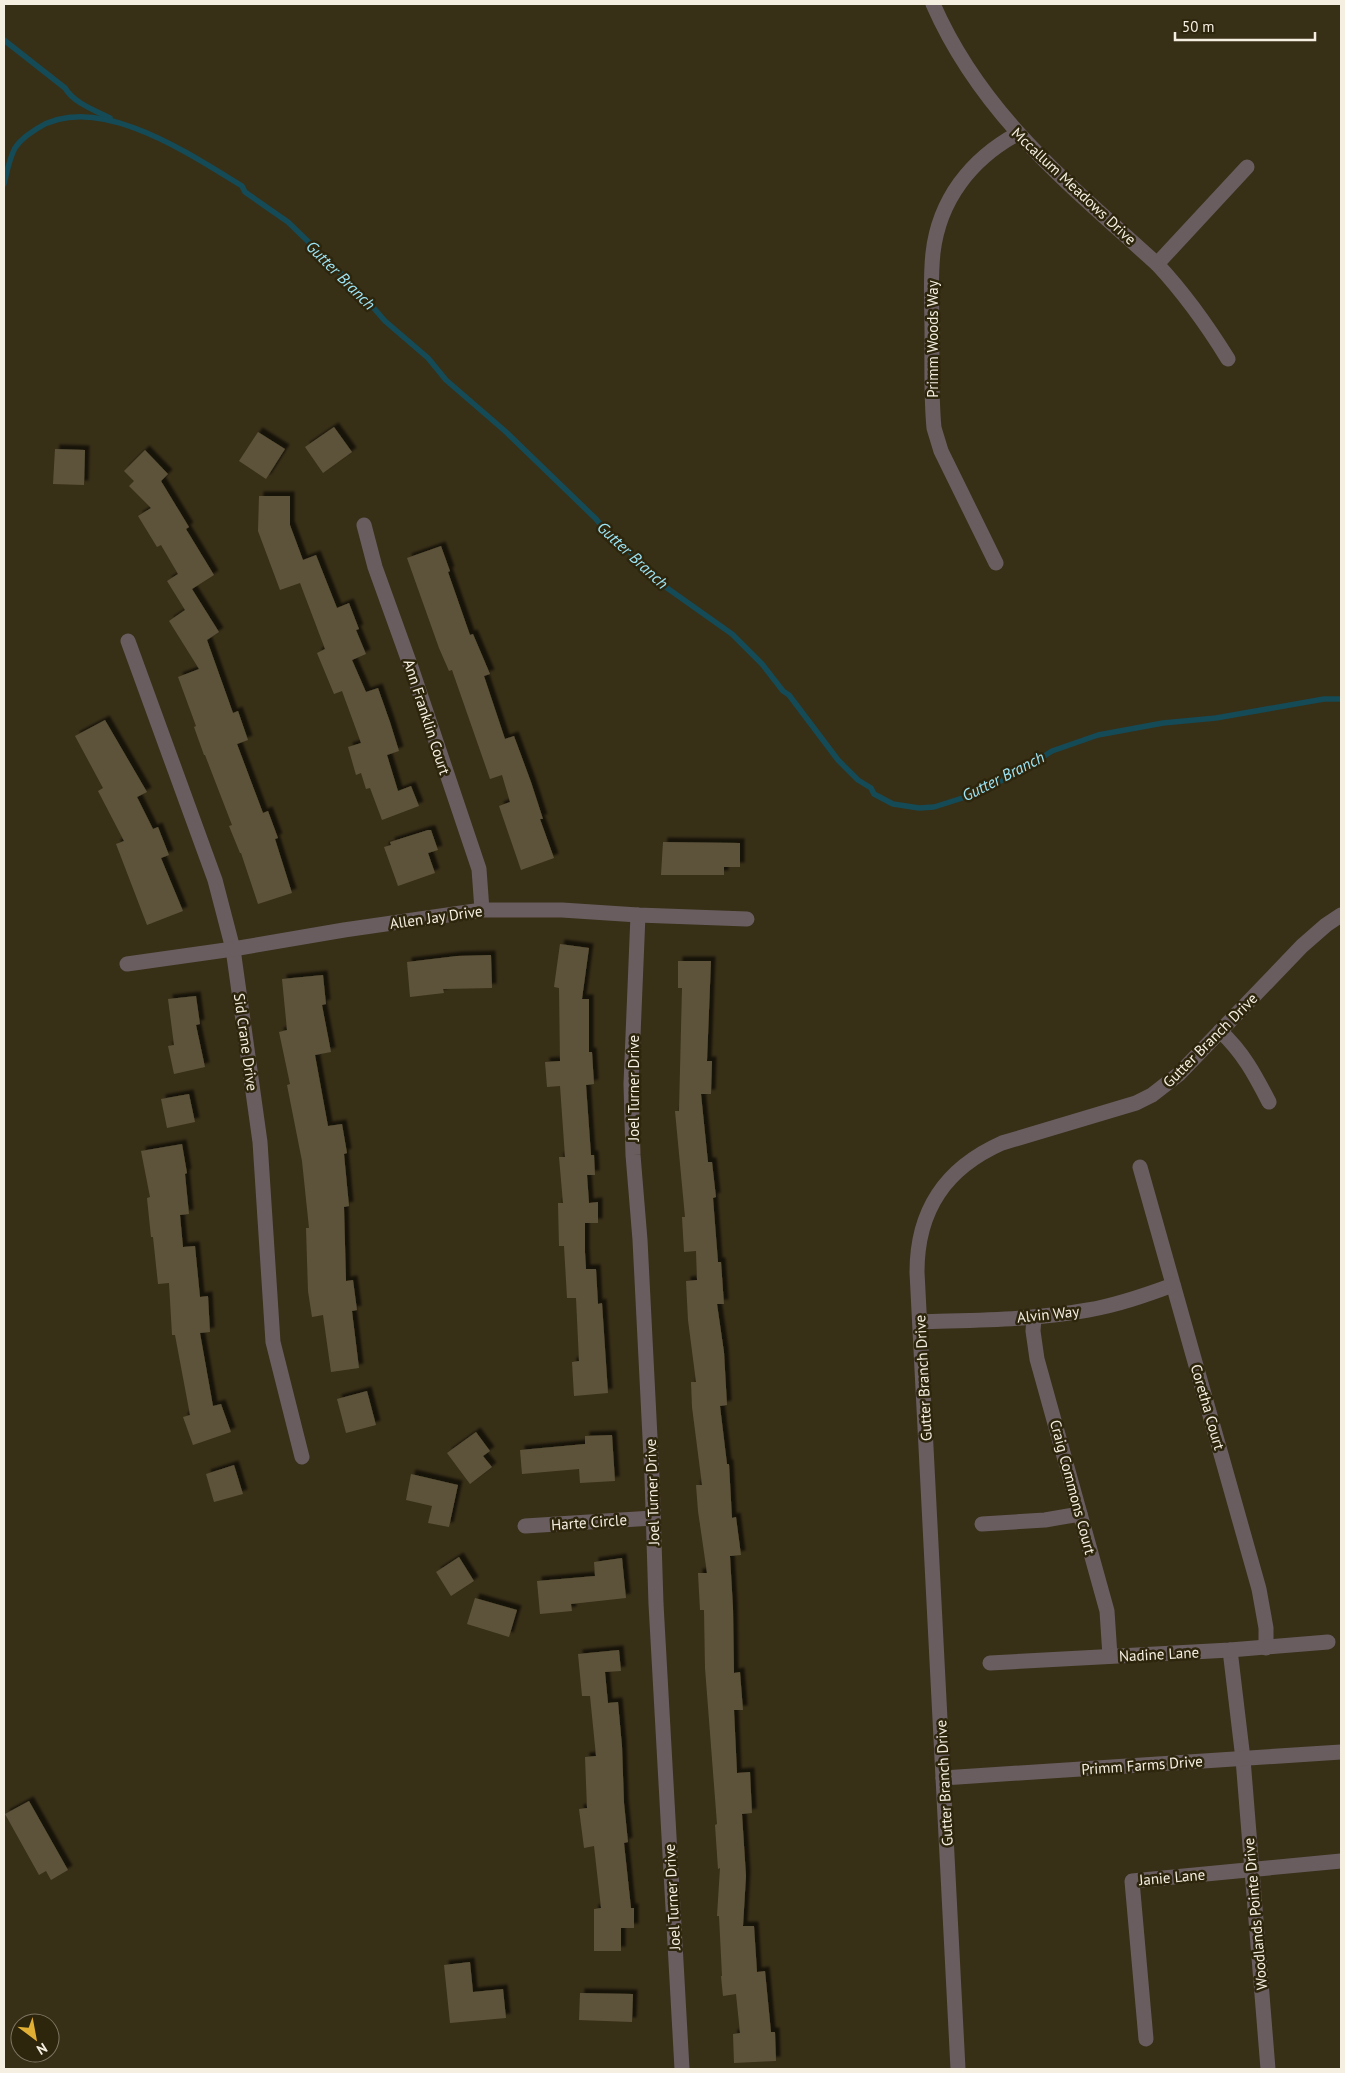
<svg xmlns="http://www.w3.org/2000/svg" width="1345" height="2073" viewBox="0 0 1345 2073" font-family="'PT Sans',sans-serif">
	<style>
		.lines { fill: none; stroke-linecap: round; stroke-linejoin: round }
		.stream { stroke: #154b56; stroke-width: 5.5 }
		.building { fill: #5d533b; filter: url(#shadow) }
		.minor { stroke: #6a5d5f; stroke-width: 15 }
		.labels { text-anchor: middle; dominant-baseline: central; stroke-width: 5; stroke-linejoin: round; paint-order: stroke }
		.street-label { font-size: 15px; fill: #f5efe1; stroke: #2e250d }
		.water-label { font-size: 16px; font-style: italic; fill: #9de6f7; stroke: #2e250d }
	</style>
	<defs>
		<filter id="shadow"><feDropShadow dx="4.5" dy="-4.5" stdDeviation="1" flood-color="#0009"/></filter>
	</defs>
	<rect width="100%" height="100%" fill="#382f17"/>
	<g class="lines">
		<g class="stream">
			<path d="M 4,40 L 65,88 C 74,103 94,110 110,118"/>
			<path d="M 4,184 C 7,172 9,159 15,148 C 21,139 29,134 38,128 C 98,91 191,155 242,186 L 245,192 L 288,222 L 358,290 L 385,321 L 428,358 L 446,380 L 505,431 L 596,519 L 613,540 L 626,548 L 660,583 L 732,634 L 762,664 L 783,691 L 789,695 L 838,760 L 858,780 L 871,788 L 874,794 L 893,804 L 919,808 L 934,807 L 975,794 L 1024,769 L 1052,751 L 1098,735 L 1163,723 L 1216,718 L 1324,699 L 1341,699"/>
		</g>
	</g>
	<g class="building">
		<polygon points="334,427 352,452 323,473 305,447"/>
		<polygon points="258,432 285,449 266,479 239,461"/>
		<polygon points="55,449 85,450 84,485 53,484"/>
		<polygon points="145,450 168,474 161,481 189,527 186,529 214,575 192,589 219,632 207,640 233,713 238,711 248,740 237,744 263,813 268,811 278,838 275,839 292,893 258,904 241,853 240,853 229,826 232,825 205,755 204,755 194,727 196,726 178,677 199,669 169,621 185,610 167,581 178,574 161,545 157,547 138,516 151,508 129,486 134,481 124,471"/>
		<polygon points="259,496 290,496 290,525 303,560 316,555 337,608 349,603 359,629 356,630 366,654 352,660 366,692 378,688 390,722 399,751 387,755 398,791 411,786 419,806 382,820 370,788 366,789 361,773 356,775 348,747 361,743 342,691 334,694 317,653 325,649 300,583 280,590 258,531"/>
		<polygon points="441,546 450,571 448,572 470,635 473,634 490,674 484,676 505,739 514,736 531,782 543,819 540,819 554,858 521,870 499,806 510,802 502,775 490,779 452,670 449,671 439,648 407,558"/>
		<polygon points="105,720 147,792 137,797 153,829 158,827 169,855 161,858 183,911 147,925 116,844 124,841 98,791 103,788 75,736"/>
		<polygon points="428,830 431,830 438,850 428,853 435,873 398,886 384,847 391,845 390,842"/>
		<polygon points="663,842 740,843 740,867 724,867 724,875 661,875"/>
		<polygon points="560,944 589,948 582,999 589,999 589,1052 592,1052 594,1084 586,1085 591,1155 594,1155 595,1175 587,1175 589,1203 598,1202 598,1223 585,1223 585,1252 586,1269 596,1269 598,1304 602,1303 608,1393 574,1396 572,1362 579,1361 576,1298 567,1298 564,1246 559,1246 558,1203 563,1203 559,1157 565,1157 560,1086 547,1087 545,1062 560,1061 559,988 554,987"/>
		<polygon points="491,955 492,988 443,989 444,993 410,997 407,962 457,956"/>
		<polygon points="678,961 711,961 707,1061 712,1061 711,1094 701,1094 708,1162 712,1162 716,1197 713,1198 718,1262 721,1262 724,1304 717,1304 724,1352 727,1405 720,1406 727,1464 729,1464 732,1518 736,1517 741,1555 730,1556 733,1608 734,1673 740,1672 743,1710 734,1710 737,1773 750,1772 752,1813 742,1814 746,1876 743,1926 754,1926 757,1972 765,1971 771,2032 775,2032 776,2061 734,2063 733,2034 740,2033 736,1994 723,1996 721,1976 722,1976 719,1916 717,1916 720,1868 718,1869 715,1825 717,1824 705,1668 704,1610 700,1610 698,1573 707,1573 698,1511 696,1485 702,1485 692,1407 691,1382 696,1382 688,1320 686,1281 697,1280 696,1251 684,1252 682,1217 685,1217 675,1111 679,1111 682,988 678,988"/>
		<polygon points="323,975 326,1004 322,1005 331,1052 315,1055 328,1126 342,1124 347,1153 344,1154 349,1206 344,1207 346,1281 353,1280 357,1310 352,1311 359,1368 331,1372 323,1315 312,1317 308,1291 306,1228 309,1228 302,1161 287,1085 290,1084 279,1032 287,1030 282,979"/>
		<polygon points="196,996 200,1024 196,1025 205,1067 174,1074 168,1046 174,1045 168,999"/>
		<polygon points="189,1094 195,1122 167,1128 161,1099"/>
		<polygon points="182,1144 187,1173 185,1174 189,1214 180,1215 183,1247 195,1246 200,1297 208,1296 210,1332 200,1333 213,1406 221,1404 231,1432 193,1445 183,1417 190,1415 175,1335 172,1335 169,1283 158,1284 153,1237 151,1237 147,1198 150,1197 141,1151"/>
		<polygon points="367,1391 376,1425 346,1433 337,1399"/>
		<polygon points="476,1432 490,1451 483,1456 492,1467 470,1484 447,1453"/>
		<polygon points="612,1435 615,1481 580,1483 579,1469 522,1474 520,1450 585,1444 585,1436"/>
		<polygon points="234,1465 243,1494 214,1502 206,1474"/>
		<polygon points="411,1474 458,1485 449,1527 428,1523 432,1506 406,1500"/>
		<polygon points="459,1557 474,1581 451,1596 436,1572"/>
		<polygon points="622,1558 626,1598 571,1604 572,1611 540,1614 537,1581 595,1576 594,1562"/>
		<polygon points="475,1598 517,1610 509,1637 467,1624"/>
		<polygon points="619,1650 621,1671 605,1672 608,1703 618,1702 622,1746 624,1803 628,1842 624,1843 631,1908 634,1908 634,1928 621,1928 621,1951 594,1951 594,1909 601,1908 594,1846 584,1848 579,1809 587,1808 585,1757 596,1756 590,1696 582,1696 578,1654"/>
		<polygon points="29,1801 68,1870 51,1880 46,1871 39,1875 5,1814"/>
		<polygon points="470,1962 473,1992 503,1989 506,2018 450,2023 444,1965"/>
		<polygon points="580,1993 633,1994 632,2022 579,2020"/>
	</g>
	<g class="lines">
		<g class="minor">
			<path d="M 933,4 C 982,116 1069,184 1157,264 C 1185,294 1207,325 1228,359"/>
			<polyline points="1157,264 1247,167"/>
			<polyline points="364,525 375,567 412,670 479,869 482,910"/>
			<path d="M 996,563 L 941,451 L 934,428 C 931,397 932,365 932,333 C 932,307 930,279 933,253 C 939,200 971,159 1017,134"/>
			<polyline points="128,641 215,880 233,949 260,1142 273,1342 302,1457"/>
			<polyline points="638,915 631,1084 633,1155 640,1240 652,1477 656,1604 682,2069"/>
			<polyline points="127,964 233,949 344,930 482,910 562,910 638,915 747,919"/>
			<path d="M 1220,1031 C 1243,1052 1255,1075 1269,1102"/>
			<polyline points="1140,1167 1259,1589 1266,1628 1266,1648"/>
			<polyline points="1034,1317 1033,1331 1037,1359 1107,1611 1110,1656"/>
			<path d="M 920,1322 C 976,1320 1033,1320 1088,1310 C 1118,1305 1146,1295 1173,1285"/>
			<polyline points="982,1524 1045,1520 1080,1514"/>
			<polyline points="525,1526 653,1518"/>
			<polyline points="1230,1650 1243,1759 1268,2069"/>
			<polyline points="990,1663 1230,1650 1328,1642"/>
			<polyline points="943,1778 1341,1752"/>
			<polyline points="1146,2039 1132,1881 1341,1861"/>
			<path d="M 958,2069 L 917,1272 C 917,1209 946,1168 1002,1143 L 1136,1103 L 1152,1095 L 1179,1074 L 1302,946 L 1326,925 L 1341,915"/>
		</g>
	</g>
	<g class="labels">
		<g class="street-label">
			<text transform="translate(1074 186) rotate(43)">Mccallum Meadows Drive</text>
			<text transform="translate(932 339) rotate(-90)">Primm Woods Way</text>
			<text transform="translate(427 717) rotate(72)">Ann Franklin Court</text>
			<text transform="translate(436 917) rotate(-8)">Allen Jay Drive</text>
			<text transform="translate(1210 1040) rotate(-45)">Gutter Branch Drive</text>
			<text transform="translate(246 1042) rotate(82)">Sid Crane Drive</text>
			<text transform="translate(633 1088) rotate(-90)">Joel Turner Drive</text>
			<text transform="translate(1048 1314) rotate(-6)">Alvin Way</text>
			<text transform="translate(923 1378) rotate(-93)">Gutter Branch Drive</text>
			<text transform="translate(1208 1407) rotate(74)">Coretha Court</text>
			<text transform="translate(1073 1487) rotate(75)">Craig Commons Court</text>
			<text transform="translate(652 1492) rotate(-92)">Joel Turner Drive</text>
			<text transform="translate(589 1522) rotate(-4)">Harte Circle</text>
			<text transform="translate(1159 1654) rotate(-3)">Nadine Lane</text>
			<text transform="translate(1142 1765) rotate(-4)">Primm Farms Drive</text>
			<text transform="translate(944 1783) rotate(-93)">Gutter Branch Drive</text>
			<text transform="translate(1172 1877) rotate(-5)">Janie Lane</text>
			<text transform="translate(672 1897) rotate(-93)">Joel Turner Drive</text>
			<text transform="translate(1255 1914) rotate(-95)">Woodlands Pointe Drive</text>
		</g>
		<g class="water-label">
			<text transform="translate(341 275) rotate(45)">Gutter Branch</text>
			<text transform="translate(633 555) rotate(43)">Gutter Branch</text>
			<text transform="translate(1003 776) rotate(-27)">Gutter Branch</text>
		</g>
	</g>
	<rect width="1345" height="2073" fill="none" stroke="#f5efe1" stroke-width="10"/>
	<g transform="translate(35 2038) rotate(148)"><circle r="24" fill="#2e250d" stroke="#7e7662"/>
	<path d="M0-4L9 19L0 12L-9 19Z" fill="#e1af34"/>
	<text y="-8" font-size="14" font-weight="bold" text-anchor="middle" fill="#f5efe1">N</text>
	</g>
	<path d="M1175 32v8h140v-8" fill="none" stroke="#f5efe1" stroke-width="2.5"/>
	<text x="1182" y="32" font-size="15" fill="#f5efe1" stroke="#2e250d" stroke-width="4" paint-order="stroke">50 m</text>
</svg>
